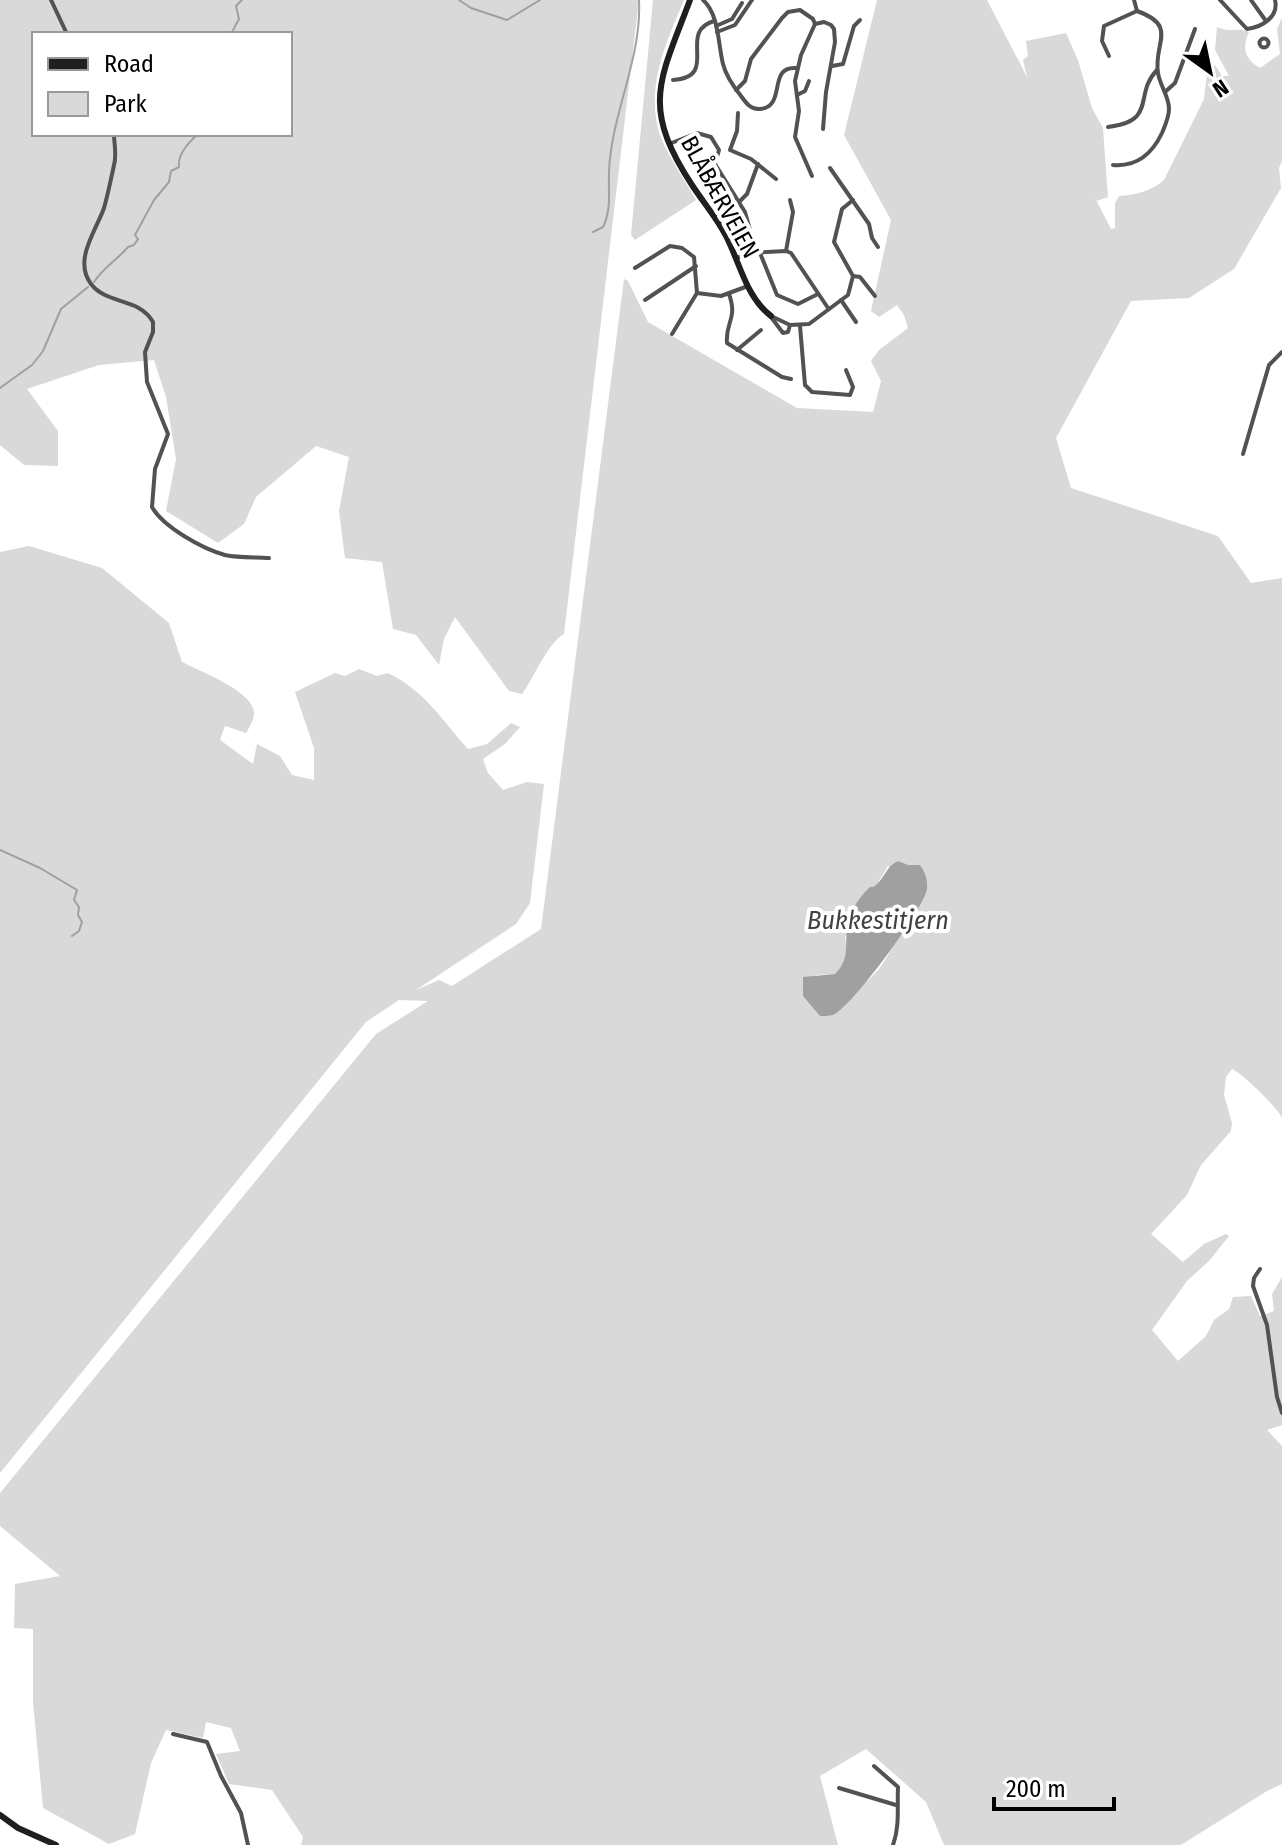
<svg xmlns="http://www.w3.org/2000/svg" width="1282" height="1845" viewBox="0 0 1282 1845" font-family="'Fira Sans Condensed',sans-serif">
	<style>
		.green { fill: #d9d9d9; fill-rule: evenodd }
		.water { fill: #a0a0a0 }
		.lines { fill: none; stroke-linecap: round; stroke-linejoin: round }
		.stream { stroke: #a0a0a0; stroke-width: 2 }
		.street { stroke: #525252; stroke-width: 4 }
		.secondary { stroke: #1f1f1f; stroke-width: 6 }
		.labels { text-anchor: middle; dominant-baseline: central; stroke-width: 8; stroke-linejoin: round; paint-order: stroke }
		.street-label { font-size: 24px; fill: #000; stroke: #fff }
		.water-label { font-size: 26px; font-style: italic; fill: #414141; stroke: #fff }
	</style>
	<rect width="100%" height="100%" fill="#fff"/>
	<g class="green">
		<path d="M 0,0 L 639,0 L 564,634 C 548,642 534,678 522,694 L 509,691 L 455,617 L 444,639 L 439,665 L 416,635 L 393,629 L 382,562 L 345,558 L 339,511 L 349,457 L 316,446 L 256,497 L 244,524 L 218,543 L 166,511 L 176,459 L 166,397 L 154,360 L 99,365 L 27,389 L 58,431 L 58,466 L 24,465 L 0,445 ZM 34,34 L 290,34 L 290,134 L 34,134 Z"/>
		<path d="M 653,0 L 684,0 C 667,41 647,82 658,128 C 662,147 686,182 696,200 L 635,240 L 631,235 Z"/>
		<path d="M 877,0 L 987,0 L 1027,77 L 1023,60 L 1028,56 L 1026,41 L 1066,33 L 1078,60 L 1092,108 L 1103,128 L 1108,197 L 1097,201 L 1094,196 L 1111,229 L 1115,228 L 1115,203 L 1119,196 C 1135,195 1152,191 1164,180 L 1204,99 L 1207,73 L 1215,65 L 1222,76 L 1229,76 L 1215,50 L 1217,27 C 1229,33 1238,27 1249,32 C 1242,47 1244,59 1260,68 L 1280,54 L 1277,29 L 1282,18 L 1282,161 L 1279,168 L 1281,188 L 1234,269 L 1189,298 L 1131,301 L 1056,438 L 1071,488 L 1218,536 L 1251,583 L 1282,578 L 1282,1118 C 1279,1109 1242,1073 1232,1069 L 1226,1077 L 1224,1095 L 1232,1123 L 1231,1131 L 1201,1165 L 1187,1195 L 1151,1234 L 1183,1262 L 1204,1244 L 1226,1234 L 1229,1236 L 1209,1261 L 1187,1281 L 1152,1330 L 1178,1361 L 1206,1336 L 1214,1320 L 1229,1309 L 1233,1297 L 1251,1296 L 1260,1316 L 1274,1311 L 1272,1294 L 1282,1277 L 1282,1425 L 1267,1430 L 1282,1446 L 1282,1784 L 1267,1791 L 1181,1845 L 944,1845 L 926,1802 L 866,1749 L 820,1776 L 838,1845 L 301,1845 L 303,1837 L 272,1790 L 229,1784 L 216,1754 L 240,1751 L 231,1728 L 206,1722 L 203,1738 L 166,1730 L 151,1763 L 135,1834 L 109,1844 L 43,1808 L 33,1702 L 33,1629 L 14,1628 L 15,1584 L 60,1576 L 0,1526 L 0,1493 L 376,1034 L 428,1001 L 399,1000 L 366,1022 L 0,1473 L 0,552 L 29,546 L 102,568 L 169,623 L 182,662 C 199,671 256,692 254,714 C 254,720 249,728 246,733 L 225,726 L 220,740 L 253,764 L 257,744 L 280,756 L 292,775 L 314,780 L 314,748 L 295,692 L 335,673 L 345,676 L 359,669 L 377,676 L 388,673 C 425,691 442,720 468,749 L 487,744 L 511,723 L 520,727 L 505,744 L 483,759 L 488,773 L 503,790 L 527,782 L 544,784 L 530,903 L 516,924 L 416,990 L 439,980 L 452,986 L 541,929 L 624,279 L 628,281 L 648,322 L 797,408 L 873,412 L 881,381 L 871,361 L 879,350 L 908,328 L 904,315 L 897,305 L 879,317 L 871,311 L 891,220 L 844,135 ZM 888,866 L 927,890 L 921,904 L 879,969 L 839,1010 L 815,975 L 835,974 C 847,962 848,952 845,937 Z"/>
	</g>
	<path class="water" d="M 898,861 L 908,865 L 920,865 C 925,872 928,880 927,889 C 925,908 851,1008 833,1015 C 829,1016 824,1016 820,1016 L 803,996 L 803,977 L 835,974 C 854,955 841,939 850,916 C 852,908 861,896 867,890 C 874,883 870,891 877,884 C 886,875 886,867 898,861 Z"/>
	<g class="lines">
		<g class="stream">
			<polyline points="459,0 471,8 507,20 540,0"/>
			<polyline points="231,34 239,19 236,6 242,0"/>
			<path d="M 593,232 L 603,227 C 612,208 608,192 609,172 C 611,114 642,59 639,0"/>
			<path d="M 94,282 C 103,268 118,259 128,247 L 134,245 L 138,239 L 135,235 L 154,200 L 169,182 L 171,171 L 179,167 C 177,154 189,142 198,134"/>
			<polyline points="0,388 32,365 43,351 61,309 88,287"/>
			<polyline points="0,850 40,868 77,890 74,900 79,907 78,915 82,922 79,931 72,936"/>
		</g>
		<g class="street">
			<polyline points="51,0 67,34"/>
			<path d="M 703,0 C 719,14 718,44 723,64 C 726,76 733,86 741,96 C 746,103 751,110 760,109 C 787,107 767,66 796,68"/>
			<polyline points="1134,0 1137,11"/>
			<path d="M 1220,0 L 1247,29 C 1262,27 1279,17 1275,0"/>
			<polyline points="1251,0 1266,21"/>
			<polyline points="716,26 732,19 742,3"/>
			<polyline points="717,32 735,25 752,0"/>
			<circle cx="1264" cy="43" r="4.5"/>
			<path d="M 1109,56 L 1102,41 L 1104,26 L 1137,11 C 1179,26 1153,43 1158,73 C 1160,86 1169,96 1169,109 C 1169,117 1165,126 1162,133 C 1152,154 1137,167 1113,165"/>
			<polyline points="832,66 843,64 854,26 860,20"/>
			<path d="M 673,80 C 721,77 676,32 714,21"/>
			<polyline points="736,90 745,81 751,59 782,18 788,12 800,10 813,19 815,24"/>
			<polyline points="1165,92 1175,83 1195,29"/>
			<polyline points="797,95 805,91 809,81"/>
			<polyline points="738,113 737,131 730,150 751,159 776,179"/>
			<path d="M 1108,127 C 1158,121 1133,95 1157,70"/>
			<path d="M 114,134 C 114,144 117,155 114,165 C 111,179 108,194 104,208 C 96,231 73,260 91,284 C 107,305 139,297 153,322 L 153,332 L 145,352 L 147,382 L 168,434 L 155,469 L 152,507 C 163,527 203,549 225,555 C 239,558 255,557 269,558"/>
			<polyline points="669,144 697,133 711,137 719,150 715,164 745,212 750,230"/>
			<polyline points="830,168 869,224 872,238 878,247"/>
			<polyline points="812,176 795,137 799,111 795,81 801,55 815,24 824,22 831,25 834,29 835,42 826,92 823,129"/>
			<polyline points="739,202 747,194 758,164"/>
			<polyline points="786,251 793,212 790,200"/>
			<polyline points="760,253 777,295 798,304 818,294"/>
			<polyline points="736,258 750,253 786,251 791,253 828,308"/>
			<polyline points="635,268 670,246 682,248 694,257 697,293 672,334"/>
			<polyline points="853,276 860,277 875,296"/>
			<polyline points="697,293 721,296 748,286"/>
			<path d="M 729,294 C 738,319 725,322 727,343 L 782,377 L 791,379"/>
			<polyline points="645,300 696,266"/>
			<polyline points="841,300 856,322"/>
			<polyline points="771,316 790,325 809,324 848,295 853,276 834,242 842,209 853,200"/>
			<polyline points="771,317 783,333 788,332 790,325"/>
			<polyline points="800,326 805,385 812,392 850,395 853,387 846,370"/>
			<polyline points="737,350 761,330"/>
			<polyline points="1243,454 1269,365 1282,352"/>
			<polyline points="1260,1269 1254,1278 1253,1286 1267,1325 1277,1397 1282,1413"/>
			<polyline points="173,1734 207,1742 221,1776 241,1813 248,1845"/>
			<path d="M 874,1766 L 898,1787 C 897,1806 900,1826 893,1845"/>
			<polyline points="839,1788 896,1805"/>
		</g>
		<g class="secondary">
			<path d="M 690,0 C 660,80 640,106 692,185 C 703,202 717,218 726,236 C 740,263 746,297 771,316"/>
			<polyline points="0,1815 18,1828 56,1845"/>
		</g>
	</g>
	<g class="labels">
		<g class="street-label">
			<text transform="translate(720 197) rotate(61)">BLÅBÆRVEIEN</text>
		</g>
		<g class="water-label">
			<text x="878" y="920">Bukkestitjern</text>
		</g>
	</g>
	<rect x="32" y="32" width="260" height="104" fill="#ffffff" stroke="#999999" stroke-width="2"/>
	<rect x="48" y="58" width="40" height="12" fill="#1f1f1f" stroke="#999999" stroke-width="2"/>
	<text x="104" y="72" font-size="24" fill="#000000">Road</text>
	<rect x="48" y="92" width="40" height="24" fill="#d9d9d9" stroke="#999999" stroke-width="2"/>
	<text x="104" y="112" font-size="24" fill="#000000">Park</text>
	<g transform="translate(1210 72) rotate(147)" stroke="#ffffff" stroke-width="6" paint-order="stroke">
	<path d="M0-6L14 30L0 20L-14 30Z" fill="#000000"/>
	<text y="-12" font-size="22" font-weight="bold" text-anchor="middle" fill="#000000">N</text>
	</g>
	<path d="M994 1797v12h120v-12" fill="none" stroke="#000000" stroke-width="4"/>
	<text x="1006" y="1797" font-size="24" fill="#000000" stroke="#ffffff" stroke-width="6" paint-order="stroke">200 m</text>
</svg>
